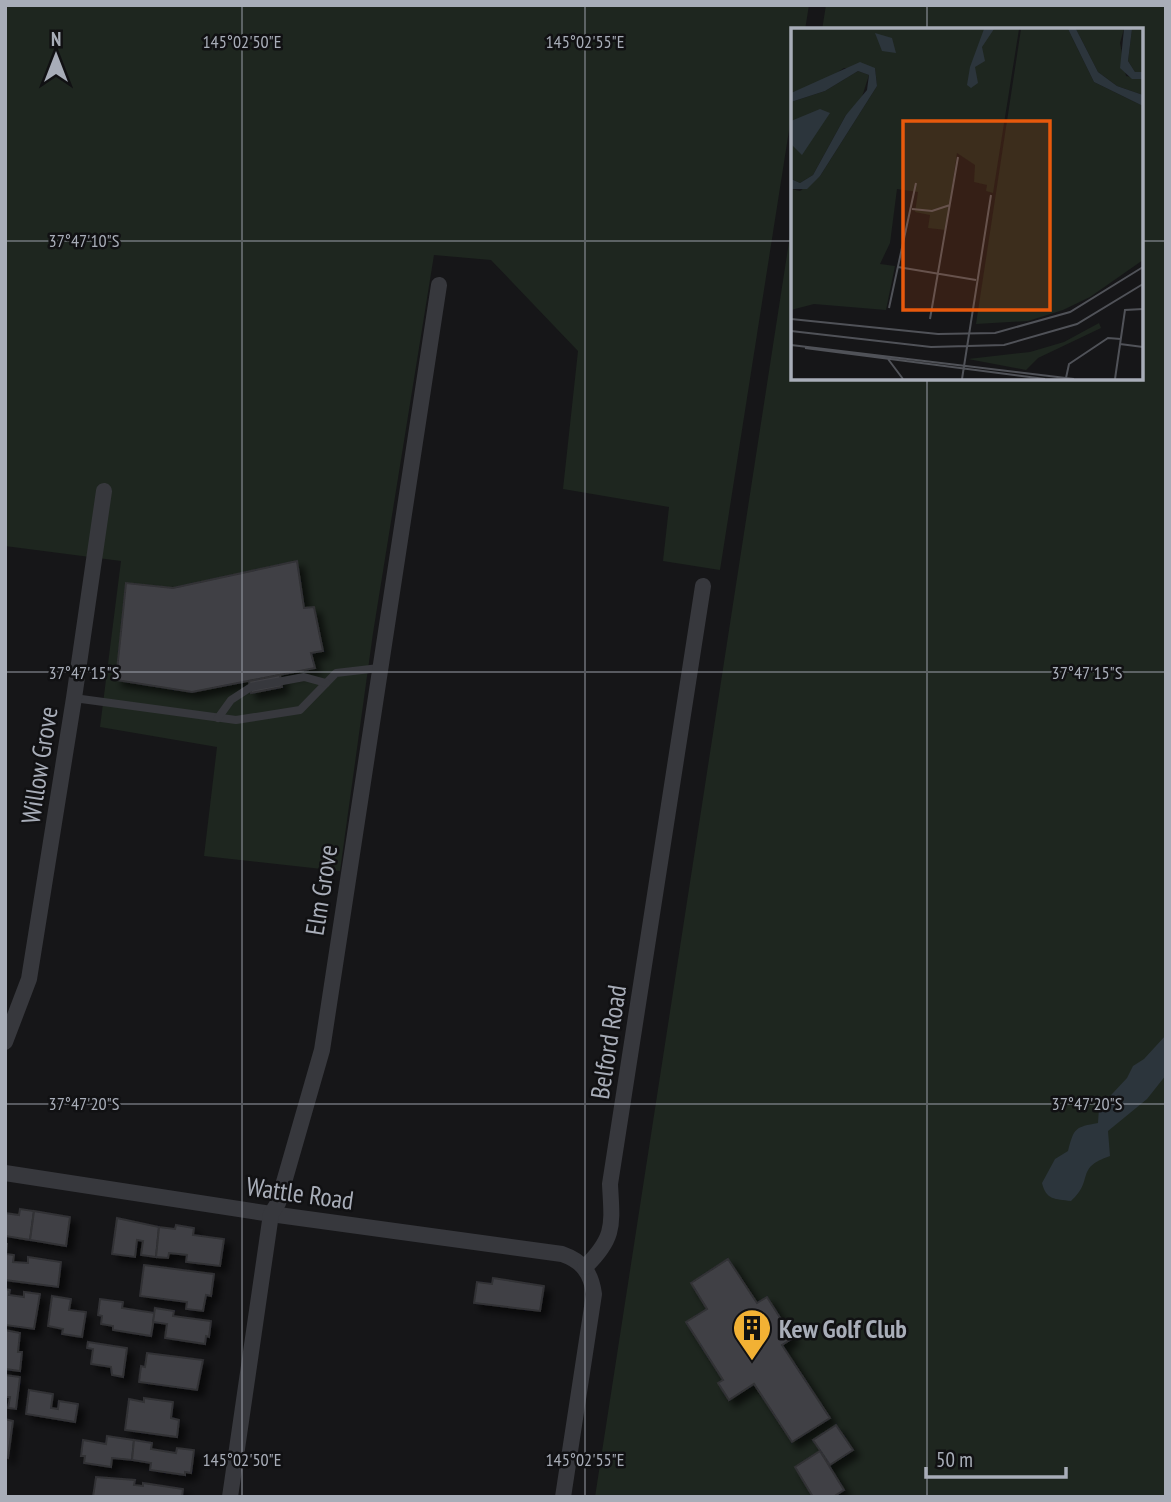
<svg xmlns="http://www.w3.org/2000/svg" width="1171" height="1502" viewBox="0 0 1171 1502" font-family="'PT Sans Narrow',sans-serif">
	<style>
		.green { fill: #1e261f }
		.water { fill: #2c353c }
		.building { fill: #404145; stroke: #303034; stroke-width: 2; filter: url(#shadow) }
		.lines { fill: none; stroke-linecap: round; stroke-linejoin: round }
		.lane { stroke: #37383d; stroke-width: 8 }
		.street { stroke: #37383d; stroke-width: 16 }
		.ticks { fill: none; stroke: #a8adb8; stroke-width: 2; stroke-opacity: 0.45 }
		.labels { text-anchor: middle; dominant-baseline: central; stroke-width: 5; stroke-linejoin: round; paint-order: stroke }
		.street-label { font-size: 26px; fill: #a8adb8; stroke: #111113 }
		.poi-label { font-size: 26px; font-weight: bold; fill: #a8adb8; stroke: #111113; text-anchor: start }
		.inset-road { fill: none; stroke: #505258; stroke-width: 2 }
		.view { fill: #e8590c; fill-opacity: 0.15; stroke: #e8590c; stroke-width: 3.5 }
		.inset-edge { fill: none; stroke: #a8adb8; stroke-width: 3.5 }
		.ticks-label { font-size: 18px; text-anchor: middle; fill: #a8adb8; stroke: #111113; stroke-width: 5; stroke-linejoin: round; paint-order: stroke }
	</style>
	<defs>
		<filter id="shadow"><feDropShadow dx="6" dy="6" stdDeviation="3.5" flood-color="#0009"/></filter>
	</defs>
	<rect width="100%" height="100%" fill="#161618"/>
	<g class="green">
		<polygon points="5,5 809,5 805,30 793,30 793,105 720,570 663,561 669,507 563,489 578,351 491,260 434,255 373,633 340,871 204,856 217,747 100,727 121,561 5,546"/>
		<polygon points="826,5 1166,5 1166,1497 595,1497 793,216 793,378 1141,378 1141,30 822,30"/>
	</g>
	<path class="water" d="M 1166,1035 L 1166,1075 L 1147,1099 L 1108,1131 L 1110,1156 C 1074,1168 1095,1180 1071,1201 C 1055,1199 1046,1200 1042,1183 L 1055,1159 L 1068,1151 C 1074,1128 1075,1127 1098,1123 L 1099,1108 L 1127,1078 L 1133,1066 L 1144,1059 Z"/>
	<g class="building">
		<polygon points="297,561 304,608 314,607 323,651 311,653 315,668 192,692 116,680 126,583 173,588"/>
		<polygon points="280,675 282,687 251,693 249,681"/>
		<polygon points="20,1209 34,1211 30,1240 5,1236 5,1213 19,1215"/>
		<polygon points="34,1211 70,1217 66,1246 30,1240"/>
		<polygon points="117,1218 159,1227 156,1257 141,1255 143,1241 137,1240 135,1257 112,1254"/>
		<polygon points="176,1225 194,1228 193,1235 224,1239 220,1266 186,1262 187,1255 169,1253 168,1258 156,1257 159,1227 175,1229"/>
		<polygon points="5,1244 7,1244 6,1254 14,1255 13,1262 28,1263 28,1257 61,1262 58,1287 5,1280"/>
		<polygon points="728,1259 757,1303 767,1297 793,1338 782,1345 830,1418 792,1442 754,1384 729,1400 718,1383 723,1380 686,1322 707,1309 691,1283"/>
		<polygon points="144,1265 214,1274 211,1296 206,1295 203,1311 186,1309 187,1302 140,1296"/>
		<polygon points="493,1278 544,1286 540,1311 474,1303 477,1282 492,1284"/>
		<polygon points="5,1289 10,1290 9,1295 24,1297 24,1292 40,1294 34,1329 5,1325"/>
		<polygon points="52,1296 71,1299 69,1310 86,1312 82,1337 62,1334 63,1329 48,1326"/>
		<polygon points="100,1299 123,1302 122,1308 155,1313 151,1336 113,1330 113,1326 101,1324 102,1316 98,1315"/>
		<polygon points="155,1308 174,1311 173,1316 211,1321 209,1337 206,1336 205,1344 165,1338 167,1324 153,1322"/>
		<polygon points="5,1330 20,1333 18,1352 22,1352 20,1371 5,1369"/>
		<polygon points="88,1342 127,1348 123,1377 112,1375 111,1367 91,1364 93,1349 87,1348"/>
		<polygon points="147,1353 203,1360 197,1390 139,1382 141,1366 145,1367"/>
		<polygon points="5,1375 20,1377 16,1409 8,1408 10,1397 6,1397 5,1401"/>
		<polygon points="29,1390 53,1394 51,1408 58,1409 59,1401 78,1404 75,1422 26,1414"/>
		<polygon points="144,1398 173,1402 171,1418 179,1420 177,1437 125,1430 129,1399 144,1402"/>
		<polygon points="5,1419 13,1421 8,1458 5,1457"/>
		<polygon points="836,1425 853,1450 830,1465 813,1440"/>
		<polygon points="107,1436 134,1440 132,1460 112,1458 111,1467 84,1463 85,1456 81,1456 83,1440 106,1444"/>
		<polygon points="134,1440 152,1443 151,1449 176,1453 177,1448 194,1450 191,1473 185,1472 185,1475 150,1470 151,1463 132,1460"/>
		<polygon points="820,1451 844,1490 833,1497 813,1497 795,1467"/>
		<polygon points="96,1477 135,1480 134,1485 143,1486 143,1483 183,1489 182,1497 93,1497"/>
	</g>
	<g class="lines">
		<g class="lane">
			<polyline points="74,698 236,720 300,710 336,673 379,668"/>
			<polyline points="218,718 231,700 251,687 304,677 326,683"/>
		</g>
		<g class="street">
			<polyline points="5,1042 29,979 74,698 104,491"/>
			<path d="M 5,1173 L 271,1214 L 562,1254 C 582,1261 591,1272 594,1294 L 563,1497"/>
			<path d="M 585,1267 C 616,1237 612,1224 610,1184 L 703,586"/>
			<polyline points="230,1497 271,1214 278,1203 322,1050 439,285"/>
		</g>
	</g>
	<path class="ticks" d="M 242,5 L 242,1497M 585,5 L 585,1497M 927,5 L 927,30M 5,241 L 793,241M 1141,241 L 1166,241M 927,378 L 927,1497M 5,672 L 1166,672M 5,1104 L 1166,1104"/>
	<defs>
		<symbol id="building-pin" viewBox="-11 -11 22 30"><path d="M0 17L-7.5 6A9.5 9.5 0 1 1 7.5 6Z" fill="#f2b134" stroke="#111113"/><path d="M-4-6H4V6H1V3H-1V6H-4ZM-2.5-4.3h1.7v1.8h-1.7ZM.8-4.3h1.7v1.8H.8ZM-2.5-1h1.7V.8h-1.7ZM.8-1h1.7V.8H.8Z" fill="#111"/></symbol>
	</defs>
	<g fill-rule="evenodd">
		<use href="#building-pin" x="730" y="1306" width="44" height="60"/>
	</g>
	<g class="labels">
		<g class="street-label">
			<text transform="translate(39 765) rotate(-81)">Willow Grove</text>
			<text transform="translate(321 890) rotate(-81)">Elm Grove</text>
			<text transform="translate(608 1042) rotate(-81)">Belford Road</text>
			<text transform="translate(300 1193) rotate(8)">Wattle Road</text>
		</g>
		<g class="poi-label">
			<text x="779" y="1328">Kew Golf Club</text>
		</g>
	</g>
	<g transform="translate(791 28)">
		<rect width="352" height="352" fill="#161618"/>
		<path d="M 0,1 L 228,1 L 202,165 L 195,163 L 196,157 L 183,154 L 184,137 L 166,125 L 155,202 L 137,200 L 139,187 L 124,184 L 127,164 L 106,161 L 99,215 L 89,236 L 104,238 L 95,282 L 23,276 L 0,282 L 0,161 L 9,163 L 29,148 L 86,58 L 84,40 L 53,40 L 35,52 L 0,65 ZM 230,1 L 277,1 L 303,54 L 352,78 L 352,232 L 299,269 L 272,282 L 237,293 L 185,296 ZM 285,1 L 333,1 L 329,15 L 335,48 L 352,51 L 352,67 L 326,58 L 307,44 ZM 341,1 L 352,1 L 352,44 L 344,44 L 337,33 ZM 67,43 L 78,47 L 70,72 L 55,87 L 22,147 L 9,155 L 0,151 L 0,74 L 34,63 ZM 308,295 L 310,300 L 247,330 L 235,342 L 177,331 L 239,324 L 273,314 Z" fill="#1e261f"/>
		<path d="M 193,1 L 203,1 L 191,19 L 194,33 L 184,39 L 187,55 L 180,60 L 176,57 L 179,39 ZM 277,1 L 285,1 L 307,44 L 326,58 L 352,67 L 352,78 L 303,54 ZM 333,1 L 341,1 L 337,33 L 344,44 L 352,44 L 352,51 L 341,51 L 329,40 ZM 84,5 L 101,10 L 105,25 L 91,23 ZM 69,34 L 84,40 L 86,58 L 29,148 L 16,161 L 0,161 L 0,151 L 9,155 L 22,147 L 55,87 L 76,62 L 78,47 L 67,43 L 34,63 L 0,74 L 0,65 ZM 29,81 L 39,85 L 11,127 L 0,116 L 0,93 Z" fill="#2c353c"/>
		<path class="inset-road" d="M 121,181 L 141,183 L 159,177M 107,239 L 185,252M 98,280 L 125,155M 0,291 L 147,306 L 204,305 L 279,284 L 352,239M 139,291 L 167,129M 0,303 L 140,319 L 213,317 L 286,296 L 352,256M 329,316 L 352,319M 0,317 L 283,351M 14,320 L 254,351M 97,331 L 112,351M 275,350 L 278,336 L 317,310 L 330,311M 171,351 L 200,167M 324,351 L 334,282 L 352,281"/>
		<path class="view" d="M 112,93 L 259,93 L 259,282 L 112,282 Z"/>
		<rect width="352" height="352" class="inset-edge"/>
	</g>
	<g class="ticks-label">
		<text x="242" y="48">145°02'50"E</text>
		<text x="585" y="48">145°02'55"E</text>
		<text x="84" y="247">37°47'10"S</text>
		<text x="84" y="679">37°47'15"S</text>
		<text x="1087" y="679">37°47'15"S</text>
		<text x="84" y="1110">37°47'20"S</text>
		<text x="1087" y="1110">37°47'20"S</text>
		<text x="242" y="1466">145°02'50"E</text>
		<text x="585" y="1466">145°02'55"E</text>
	</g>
	<rect width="1171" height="1502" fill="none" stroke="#a8adb8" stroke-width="14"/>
	<g transform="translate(56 56)" stroke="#111113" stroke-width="5" paint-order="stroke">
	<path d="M0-5L12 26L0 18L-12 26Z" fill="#a8adb8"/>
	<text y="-10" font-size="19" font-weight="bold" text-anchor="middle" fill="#a8adb8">N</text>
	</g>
	<path d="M926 1467v10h140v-10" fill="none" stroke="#a8adb8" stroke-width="3.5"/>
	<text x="936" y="1467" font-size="21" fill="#a8adb8" stroke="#111113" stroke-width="5" paint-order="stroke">50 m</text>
</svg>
